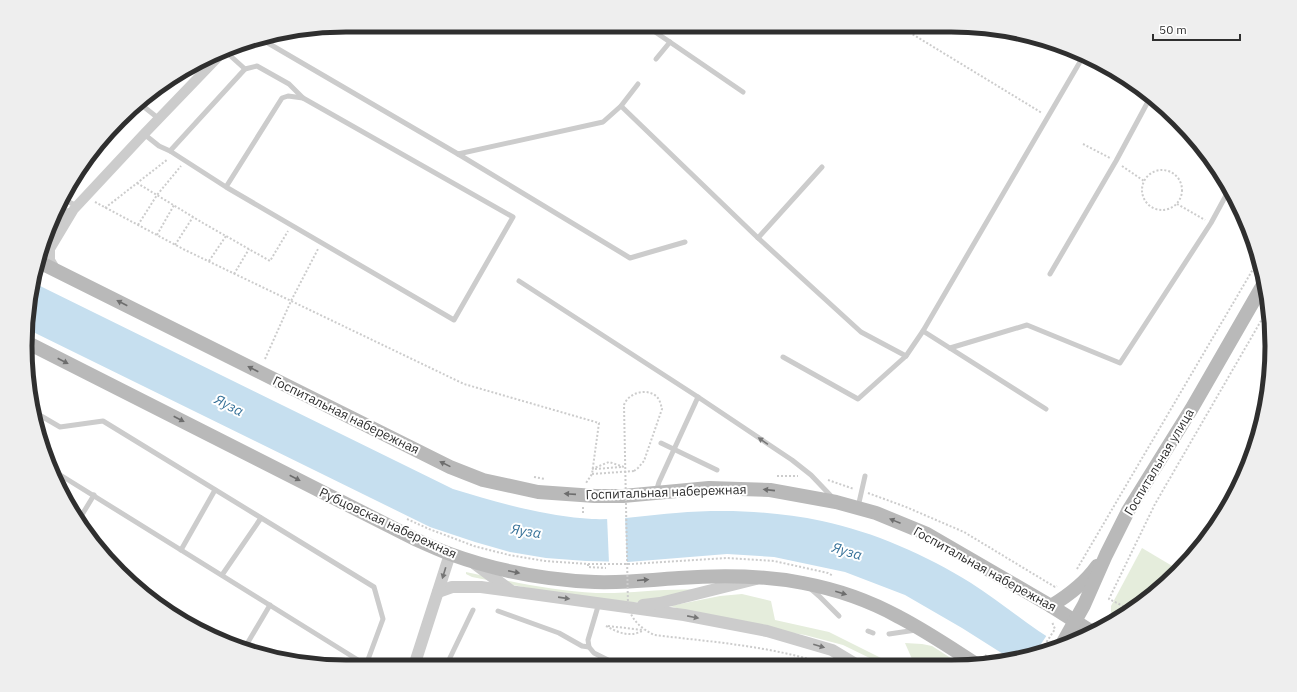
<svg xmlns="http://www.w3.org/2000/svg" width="1297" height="692" viewBox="0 0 1297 692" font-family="'IBM Plex Sans',sans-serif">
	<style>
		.green { fill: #e5eddc }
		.water { fill: #c6dfef }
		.pier { fill: #fff }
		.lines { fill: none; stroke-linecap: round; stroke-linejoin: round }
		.path { stroke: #ccc; stroke-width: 2; stroke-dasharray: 2 2; stroke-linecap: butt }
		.service { stroke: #ccc; stroke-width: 5 }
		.minor { stroke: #ccc; stroke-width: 10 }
		.tertiary { stroke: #ccc; stroke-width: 12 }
		.secondary { stroke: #b9b9b9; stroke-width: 14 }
		.path-bridge { stroke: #ccc; stroke-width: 2; stroke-dasharray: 2 2; stroke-linecap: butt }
		.oneway { fill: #6d6d6d }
		.oneway2 { fill: #767676 }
		.labels { text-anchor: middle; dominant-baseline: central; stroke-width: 4; stroke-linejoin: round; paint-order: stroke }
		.street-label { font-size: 13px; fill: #2f2f2f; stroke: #fff }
		.water-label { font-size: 14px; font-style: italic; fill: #367198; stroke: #fff }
		.rim { fill: none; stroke: #2f2f2f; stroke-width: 5 }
	</style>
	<rect width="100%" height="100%" fill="#fff"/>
	<g class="green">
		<polygon points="1142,548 1179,570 1146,601 1111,621 1111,606"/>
		<path d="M 466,572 C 509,581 552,591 596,593 C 631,594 665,588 700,590 L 656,601 L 615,604 L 580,598 L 472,577 L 466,574 Z"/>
		<polygon points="742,594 771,601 775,620 829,632 895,665 884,665 843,645 805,635 758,627 687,611 670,606 720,596"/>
		<polygon points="905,643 922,644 932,646 960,664 902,665 912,659"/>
	</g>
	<path class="water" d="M 34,283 L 453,489 C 499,503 544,516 592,519 C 620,520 648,515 676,513 C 725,509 774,511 822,521 C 874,532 926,555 971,583 C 1002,603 1030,627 1062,646 L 1011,659 L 962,628 L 905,595 L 845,572 L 774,557 L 727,554 L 628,562 L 586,561 L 546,558 L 510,552 L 475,542 L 430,527 L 29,330 Z"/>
	<g class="pier">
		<polygon points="607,516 625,516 627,564 609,563"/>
		<polygon points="1047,635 1064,645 1035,653"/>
	</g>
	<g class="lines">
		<g class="path">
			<polyline points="899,26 1042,113"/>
			<polyline points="1083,144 1110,158"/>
			<polyline points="1122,166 1144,181"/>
			<circle cx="1162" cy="190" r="20"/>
			<polyline points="137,183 203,223 270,261 288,231"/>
			<polyline points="95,202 185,250 464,384 599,423 592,474 586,483"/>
			<polyline points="1177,204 1205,220"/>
			<polyline points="105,208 168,159"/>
			<polyline points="138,225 157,195 181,166"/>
			<polyline points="157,235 174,205"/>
			<polyline points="175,245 193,217"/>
			<polyline points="209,261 226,236"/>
			<polyline points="234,274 249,249"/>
			<polyline points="265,359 291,301 318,249"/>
			<polyline points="592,469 609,462 624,467"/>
			<polyline points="595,469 621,467"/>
			<polyline points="592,474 634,471"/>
			<polyline points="777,476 798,476"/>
			<polyline points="534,477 545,479"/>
			<polyline points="828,480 854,489"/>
			<polyline points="868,493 906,507 964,532 1055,587 1057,586"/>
			<polyline points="583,513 583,507"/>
			<polyline points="407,519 429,529 474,546 509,555 545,561 588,564 632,564 727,558 774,561 828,573 833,576"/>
			<polyline points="588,564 588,567 606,568"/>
			<polyline points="1077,569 1259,259"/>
			<polyline points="1131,610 1109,599 1155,504 1269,307"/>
			<path d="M 606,626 C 619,633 630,638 644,630"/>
			<polyline points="608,626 643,630"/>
			<polyline points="1040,652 1055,629 1052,622"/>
			<polyline points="985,655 997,663"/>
		</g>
		<g class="service">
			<polyline points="645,25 743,92"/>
			<polyline points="261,39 458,154 603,122 621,106 758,238 861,332 906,356 923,331 1084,55"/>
			<polyline points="225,51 245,69 257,66 289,84 303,98"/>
			<polyline points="656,59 670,42"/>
			<polyline points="139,103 158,118"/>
			<polyline points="621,106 638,84"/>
			<polyline points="144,134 159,146 170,151 226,187 454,320 513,217 303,98 288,96 282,98 226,187"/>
			<polyline points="170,151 245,69"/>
			<polyline points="458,154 630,258 685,242"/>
			<polyline points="65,200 77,206"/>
			<polyline points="758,238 822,167"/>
			<polyline points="1050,274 1116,161 1151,96"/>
			<polyline points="519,281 698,397 792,460 811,475 832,497"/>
			<polyline points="923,331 1046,409"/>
			<polyline points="950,348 1027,325 1120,363 1211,223 1230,188"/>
			<polyline points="783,357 858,399 906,356"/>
			<polyline points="36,413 60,427 103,421 374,587 383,619 366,665 366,666"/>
			<polyline points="661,443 717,470"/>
			<polyline points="49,468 366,665"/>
			<polyline points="656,492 659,482 698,397"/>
			<polyline points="858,507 865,476"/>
			<polyline points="80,518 94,495"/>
			<polyline points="181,550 215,490"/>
			<polyline points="222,575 261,518"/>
			<polyline points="811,589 819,596 839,616"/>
			<polyline points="599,603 588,640 589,647 594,653 618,665"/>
			<polyline points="498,611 559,633 582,646 589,647"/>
			<polyline points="868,631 873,633"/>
			<polyline points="889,634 916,630"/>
			<polyline points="244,649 270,605"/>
			<polyline points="446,666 473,610"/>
		</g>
		<g class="minor">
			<polyline points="53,225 69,213"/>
			<polyline points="56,270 50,260 50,249 74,209 144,134 221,54"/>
		</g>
		<g class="tertiary">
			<polyline points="475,564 510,590"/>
			<polyline points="438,592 452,587 481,587 684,615 767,631 832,650 857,665"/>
			<polyline points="643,605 660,603 756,579"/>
			<polyline points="414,666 450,554"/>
		</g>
		<g class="secondary">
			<polyline points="37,261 450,467 483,480 538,492 595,496 623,496 709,488 770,490 836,502 876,513 927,534 1051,606 1092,632"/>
			<path d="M 28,343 L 417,540 C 428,545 439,550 450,554 C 497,571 546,580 595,582 C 623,583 651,580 679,578 C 720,575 762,575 803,583 C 835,589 870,601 899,617 C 926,631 951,648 976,664"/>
			<path d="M 1051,606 C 1069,595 1085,583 1097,566"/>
			<polyline points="1061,646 1084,605 1106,555 1128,511 1192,408 1264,283"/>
		</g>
		<path class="path-bridge" d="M 634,471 L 638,468 L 644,461 L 662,409 C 661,405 660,400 657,397 C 647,387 628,393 624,405 L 628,606 C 632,621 641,628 654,635 C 713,642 772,646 828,665"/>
	</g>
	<defs><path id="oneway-solid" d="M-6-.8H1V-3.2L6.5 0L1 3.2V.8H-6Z"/></defs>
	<g class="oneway">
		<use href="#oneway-solid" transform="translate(122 303) rotate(-153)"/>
		<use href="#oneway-solid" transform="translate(63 361) rotate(27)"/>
		<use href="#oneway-solid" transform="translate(253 369) rotate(-153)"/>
		<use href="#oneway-solid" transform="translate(179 419) rotate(27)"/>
		<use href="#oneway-solid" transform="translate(445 464) rotate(-154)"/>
		<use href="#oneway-solid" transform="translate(295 478) rotate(27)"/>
		<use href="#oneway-solid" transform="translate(769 490) rotate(-174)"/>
		<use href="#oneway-solid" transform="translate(570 494) rotate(-176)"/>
		<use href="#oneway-solid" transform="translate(895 521) rotate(-158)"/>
		<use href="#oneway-solid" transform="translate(514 572) rotate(12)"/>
		<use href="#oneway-solid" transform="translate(643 580) rotate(-5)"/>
		<use href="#oneway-solid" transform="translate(841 593) rotate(16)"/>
	</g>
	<g class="oneway2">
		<use href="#oneway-solid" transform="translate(763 441) rotate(-146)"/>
		<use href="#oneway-solid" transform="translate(444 573) rotate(107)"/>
		<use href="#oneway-solid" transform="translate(564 598) rotate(8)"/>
		<use href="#oneway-solid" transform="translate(693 617) rotate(11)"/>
		<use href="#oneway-solid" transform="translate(819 646) rotate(16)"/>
	</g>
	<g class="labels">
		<g class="street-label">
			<text transform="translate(346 415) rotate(26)">Госпитальная набережная</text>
			<text transform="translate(1159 462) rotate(-59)">Госпитальная улица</text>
			<text transform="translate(666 492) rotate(-2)">Госпитальная набережная</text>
			<text transform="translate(388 523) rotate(25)">Рубцовская набережная</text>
			<text transform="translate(985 569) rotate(29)">Госпитальная набережная</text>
		</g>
		<g class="water-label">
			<text transform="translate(229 405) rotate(27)">Яуза</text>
			<text transform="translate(526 531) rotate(9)">Яуза</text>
			<text transform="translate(847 551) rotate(16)">Яуза</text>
		</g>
	</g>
	<path d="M0 0H1297V692H0ZM346 32H951A314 314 0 0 1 1265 346V346A314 314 0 0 1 951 660H346A314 314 0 0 1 32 346V346A314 314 0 0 1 346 32Z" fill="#eee" fill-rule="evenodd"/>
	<path class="rim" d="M346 32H951A314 314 0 0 1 1265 346V346A314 314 0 0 1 951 660H346A314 314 0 0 1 32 346V346A314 314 0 0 1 346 32Z"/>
	<path d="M1153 34v6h87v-6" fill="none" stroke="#2f2f2f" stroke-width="2"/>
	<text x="1159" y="34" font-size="12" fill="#2f2f2f" stroke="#ffffff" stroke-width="3" paint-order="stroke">50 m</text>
</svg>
